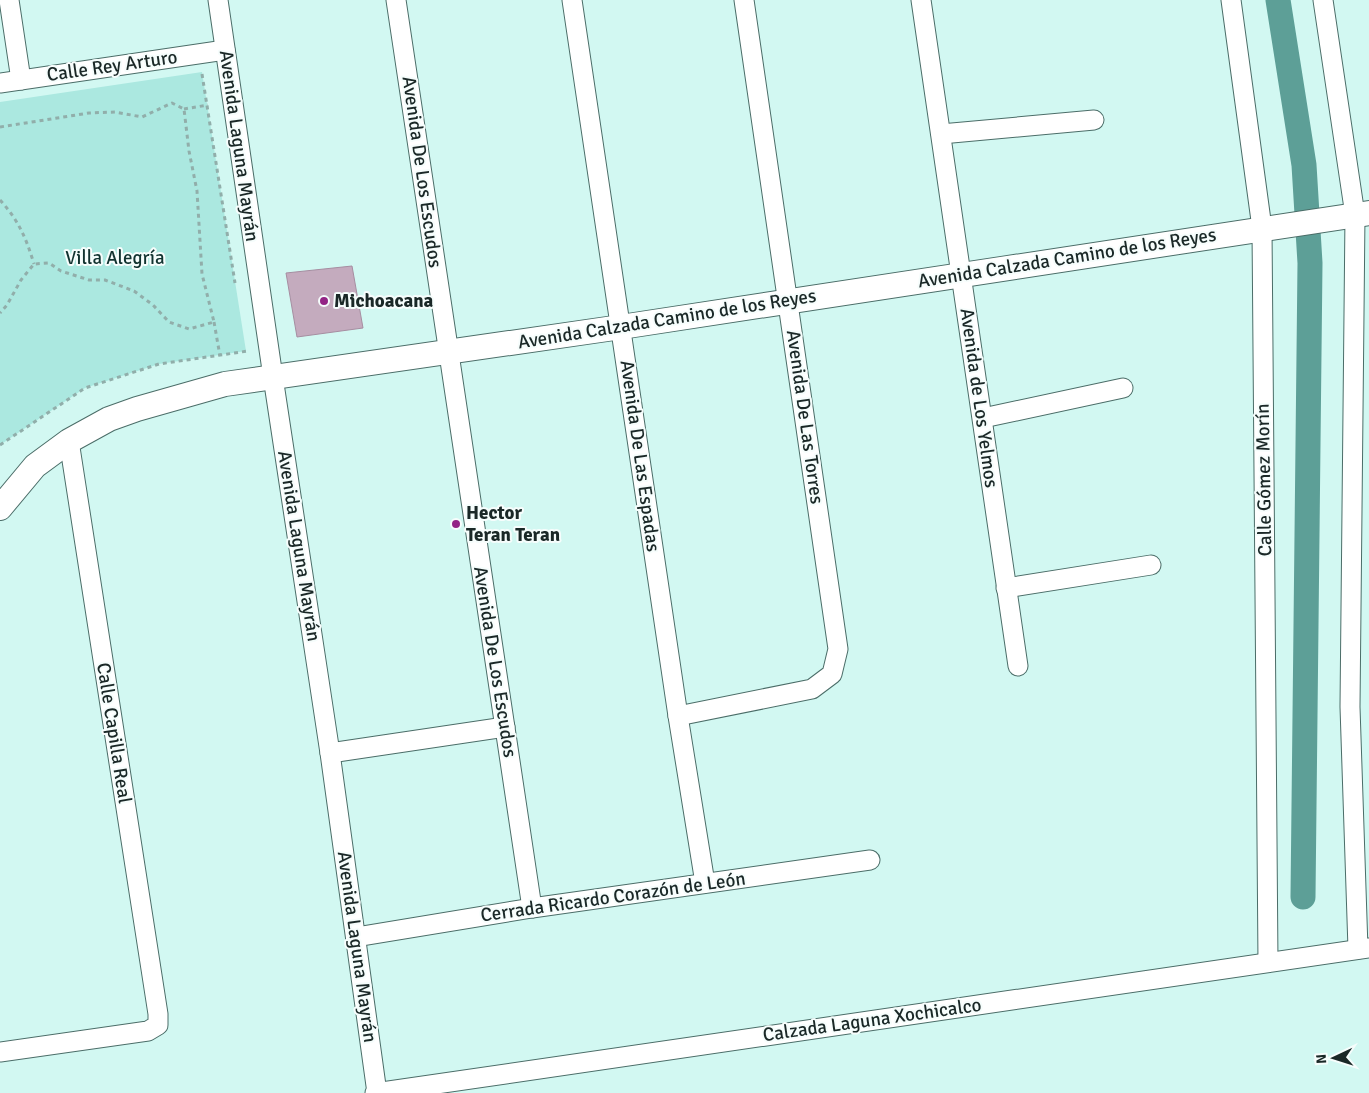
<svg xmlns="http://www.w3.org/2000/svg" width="1369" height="1093" viewBox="0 0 1369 1093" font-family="Signika,sans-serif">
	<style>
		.green { fill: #abe8e0 }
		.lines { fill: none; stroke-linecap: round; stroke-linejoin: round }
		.canal { stroke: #5d9f97; stroke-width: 25 }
		.building { fill: #c4abbe; stroke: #a68ea1 }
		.minor-casing { stroke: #4b6d68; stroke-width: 21 }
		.tertiary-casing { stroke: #4b6d68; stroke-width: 26 }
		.path { stroke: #91aeaa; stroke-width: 3; stroke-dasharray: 4 4; stroke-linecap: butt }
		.minor { stroke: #fff; stroke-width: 19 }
		.tertiary { stroke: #fff; stroke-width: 24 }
		.poi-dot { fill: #932485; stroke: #f6fdfc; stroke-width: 2 }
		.labels { text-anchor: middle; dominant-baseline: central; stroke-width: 4; stroke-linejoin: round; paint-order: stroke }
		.street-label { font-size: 19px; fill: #1a2827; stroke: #f6fdfc }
		.park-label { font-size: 19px; fill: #113330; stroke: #f6fdfc }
		.poi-label { font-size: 19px; font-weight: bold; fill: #1a2827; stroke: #f6fdfc; text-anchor: start }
	</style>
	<rect width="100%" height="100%" fill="#d2f8f2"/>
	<polygon class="green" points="202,72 246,351 159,364 85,388 0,445 0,102"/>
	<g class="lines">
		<polyline class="canal" points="1278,0 1304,165 1310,263 1303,897"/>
	</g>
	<polygon class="building" points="352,266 363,328 297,337 286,273"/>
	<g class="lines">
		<defs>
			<g id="minor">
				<polyline points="9,0 21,80"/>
				<polyline points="218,0 273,377 330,753 377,1093"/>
				<polyline points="396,0 532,908"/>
				<polyline points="572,0 678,716 705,883"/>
				<polyline points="921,0 1018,666"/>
				<polyline points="1231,0 1262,228 1268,962"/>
				<polyline points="1323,0 1355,215 1350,707 1358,949"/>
				<polyline points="0,83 225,50"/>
				<polyline points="941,134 1094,120"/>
				<polyline points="983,418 1123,388"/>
				<polyline points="1006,588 1151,565"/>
				<polyline points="678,716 812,689 832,674 838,649 744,0"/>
				<polyline points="330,753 505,727"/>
				<polyline points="356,937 532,908 870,860"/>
				<polyline points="0,1052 148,1031 158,1025 158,1014 69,441"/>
				<polyline points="375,1093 1369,948"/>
			</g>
			<polyline id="tertiary" points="0,508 35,466 69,441 109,419 137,409 225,384 621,327 1369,213"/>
		</defs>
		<use href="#minor" class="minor-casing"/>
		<use href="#tertiary" class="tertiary-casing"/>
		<g class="path">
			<polyline points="202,74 235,283"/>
			<polyline points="184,109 208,105"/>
			<polyline points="0,127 89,113 115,112 142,117 172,103 184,109 189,151 197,191 202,274 214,322 189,329 169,322 153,305 134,291 105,280 89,280 61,271 49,263 34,264 21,280 7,305 0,313"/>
			<path d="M 0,200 C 19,221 26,238 34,264"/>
			<polyline points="214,322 220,356"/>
			<polyline points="0,445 85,388 159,364 248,351"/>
		</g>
		<use href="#minor" class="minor"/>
		<use href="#tertiary" class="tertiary"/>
	</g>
	<g class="poi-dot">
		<circle cx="324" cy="301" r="5"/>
		<circle cx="456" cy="524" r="5"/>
	</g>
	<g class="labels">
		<g class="street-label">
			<text transform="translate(112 66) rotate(-8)">Calle Rey Arturo</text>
			<text transform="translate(239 146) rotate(82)">Avenida Laguna Mayrán</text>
			<text transform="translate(422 172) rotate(82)">Avenida De Los Escudos</text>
			<text transform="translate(1067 258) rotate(-9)">Avenida Calzada Camino de los Reyes</text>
			<text transform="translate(667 319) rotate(-9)">Avenida Calzada Camino de los Reyes</text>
			<text transform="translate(979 398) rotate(82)">Avenida de Los Yelmos</text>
			<text transform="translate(805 417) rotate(82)">Avenida De Las Torres</text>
			<text transform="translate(640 456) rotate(82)">Avenida De Las Espadas</text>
			<text transform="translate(1264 480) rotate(-91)">Calle Gómez Morín</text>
			<text transform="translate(299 546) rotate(81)">Avenida Laguna Mayrán</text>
			<text transform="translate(495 662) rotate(81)">Avenida De Los Escudos</text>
			<text transform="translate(114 733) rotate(81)">Calle Capilla Real</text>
			<text transform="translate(613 897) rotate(-8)">Cerrada Ricardo Corazón de León</text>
			<text transform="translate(357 947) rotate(82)">Avenida Laguna Mayrán</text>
			<text transform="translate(872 1020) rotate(-8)">Calzada Laguna Xochicalco</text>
		</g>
		<g class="park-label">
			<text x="115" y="258">Villa Alegría</text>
		</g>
		<g class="poi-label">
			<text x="334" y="301">Michoacana</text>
			<text x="466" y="513">Hector<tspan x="466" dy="22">Teran Teran</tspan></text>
		</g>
	</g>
	<g transform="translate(1334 1058) rotate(266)" stroke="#f6fdfc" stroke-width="4" paint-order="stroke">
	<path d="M0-4L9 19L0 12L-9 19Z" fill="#1a2827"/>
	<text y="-8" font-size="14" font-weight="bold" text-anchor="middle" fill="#1a2827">N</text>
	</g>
</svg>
